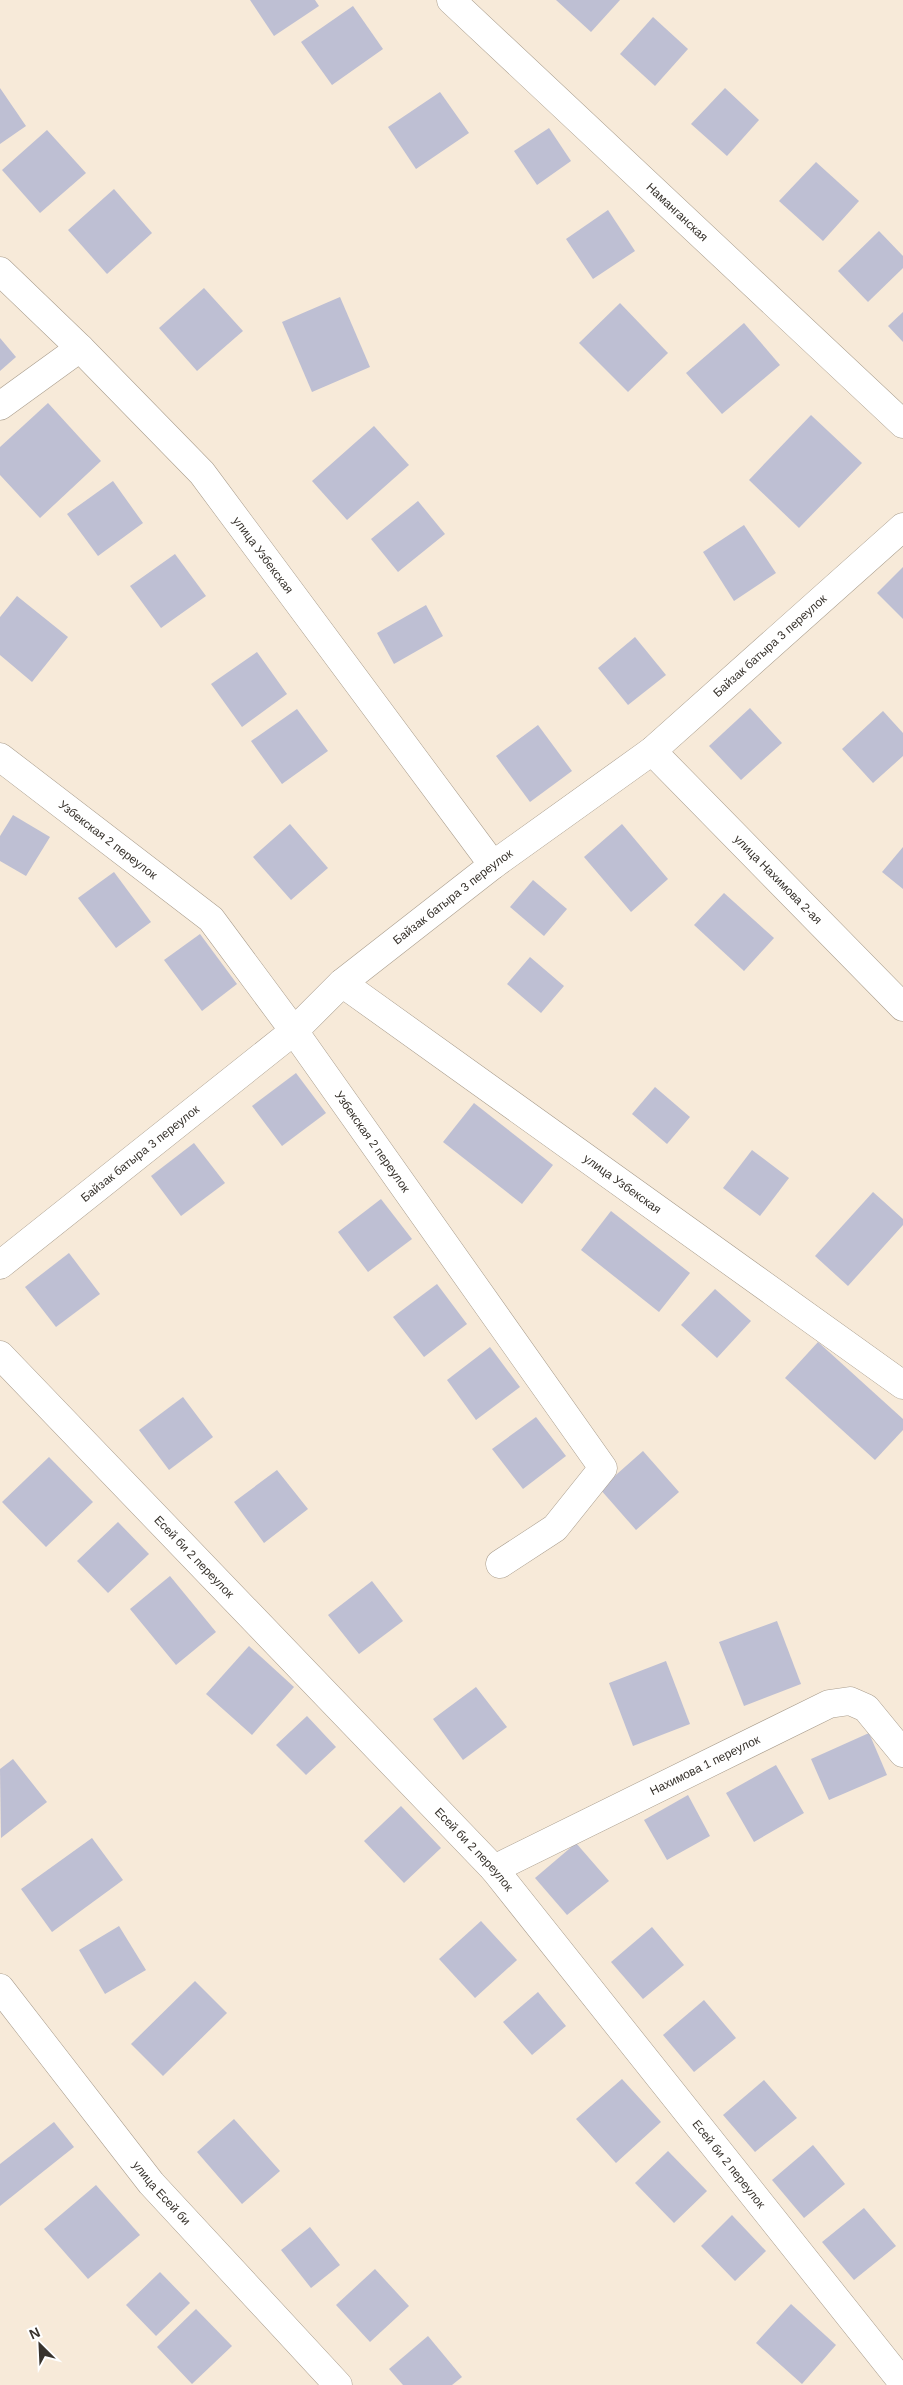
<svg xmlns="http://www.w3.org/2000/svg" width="903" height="2385" viewBox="0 0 903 2385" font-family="Helvetica,sans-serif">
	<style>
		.building { fill: #bebfd3 }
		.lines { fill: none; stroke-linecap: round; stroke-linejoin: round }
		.street-casing { stroke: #a99d8d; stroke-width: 29 }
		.secondary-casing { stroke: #a99d8d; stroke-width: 29 }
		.street { stroke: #fff; stroke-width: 28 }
		.secondary { stroke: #fff; stroke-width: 28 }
		.labels { text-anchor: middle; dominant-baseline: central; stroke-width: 4; stroke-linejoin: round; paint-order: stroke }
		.street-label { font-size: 12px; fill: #38332d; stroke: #fff }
	</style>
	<rect width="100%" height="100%" fill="#f7ead9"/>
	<g class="building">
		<polygon points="250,0 315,0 319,6 274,36"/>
		<polygon points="556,0 620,0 591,32"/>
		<polygon points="353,6 383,49 332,85 301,42"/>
		<polygon points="653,17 688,49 655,86 620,54"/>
		<polygon points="0,88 26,126 0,144"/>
		<polygon points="725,88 759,120 727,156 691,124"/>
		<polygon points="440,92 469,133 416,169 388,127"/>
		<polygon points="549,128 571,161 537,185 514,151"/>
		<polygon points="47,130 86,173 40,213 2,170"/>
		<polygon points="816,162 859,201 823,241 779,201"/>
		<polygon points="114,189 152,233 107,274 68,230"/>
		<polygon points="608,210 635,251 593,279 566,239"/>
		<polygon points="879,231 903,256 903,268 868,302 838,271"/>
		<polygon points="204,288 243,331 197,371 159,328"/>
		<polygon points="340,297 370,367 312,392 282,322"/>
		<polygon points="620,303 668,353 628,392 579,343"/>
		<polygon points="903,312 903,342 888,326"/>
		<polygon points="744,323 780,365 722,414 686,373"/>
		<polygon points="0,338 16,357 0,371"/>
		<polygon points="48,403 101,461 40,518 0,475 0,447"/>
		<polygon points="811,415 862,463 799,528 749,480"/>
		<polygon points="374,426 409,465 347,520 312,481"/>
		<polygon points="113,481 143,523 98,556 67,514"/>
		<polygon points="418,501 445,534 398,572 371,539"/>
		<polygon points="744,525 776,573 734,601 703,552"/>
		<polygon points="175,554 206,596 161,628 130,586"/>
		<polygon points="903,567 903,619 877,593"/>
		<polygon points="17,596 68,637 32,682 0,655 0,617"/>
		<polygon points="426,605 443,636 394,664 377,633"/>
		<polygon points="635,637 666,675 628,705 598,668"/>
		<polygon points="257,652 287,694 242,727 211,684"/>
		<polygon points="750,708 782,743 741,780 709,746"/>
		<polygon points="297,709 328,751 282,784 251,741"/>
		<polygon points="883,711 903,733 903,756 873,783 842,749"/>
		<polygon points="538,725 572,771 530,802 496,756"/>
		<polygon points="13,815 50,837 26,876 0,861 0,836"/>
		<polygon points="290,824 328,868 291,900 253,857"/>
		<polygon points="622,824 668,879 631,912 584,857"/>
		<polygon points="903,847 903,889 882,872"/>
		<polygon points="114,872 151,922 116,948 78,898"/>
		<polygon points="533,880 567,909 544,936 510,907"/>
		<polygon points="724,893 774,938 744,971 694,925"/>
		<polygon points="200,934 237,984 202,1011 164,960"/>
		<polygon points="530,957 564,986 541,1013 507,984"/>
		<polygon points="296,1073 326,1113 282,1146 252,1106"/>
		<polygon points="655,1087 690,1117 667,1144 632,1114"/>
		<polygon points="474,1103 553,1165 522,1204 443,1142"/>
		<polygon points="194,1143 225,1183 181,1216 151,1176"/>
		<polygon points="752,1150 789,1178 760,1216 723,1188"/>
		<polygon points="873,1192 903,1219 903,1225 848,1286 815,1256"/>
		<polygon points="381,1199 412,1239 368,1272 338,1232"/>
		<polygon points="611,1211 690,1273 659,1312 581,1250"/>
		<polygon points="69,1253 100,1294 56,1327 25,1287"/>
		<polygon points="437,1284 467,1324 424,1357 393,1317"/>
		<polygon points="715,1289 751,1321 717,1358 681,1325"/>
		<polygon points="818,1342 903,1419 903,1430 875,1460 785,1378"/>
		<polygon points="490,1347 520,1387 476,1420 447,1380"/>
		<polygon points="183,1397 213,1437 169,1470 139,1430"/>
		<polygon points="536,1417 566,1456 523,1489 492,1449"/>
		<polygon points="643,1451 679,1492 636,1530 600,1489"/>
		<polygon points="49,1457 93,1502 46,1547 2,1502"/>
		<polygon points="277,1470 308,1509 264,1543 234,1502"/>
		<polygon points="118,1522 149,1554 108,1593 77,1561"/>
		<polygon points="170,1576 216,1632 176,1665 130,1609"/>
		<polygon points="372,1581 403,1621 359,1654 328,1615"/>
		<polygon points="777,1621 801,1684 744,1706 719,1642"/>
		<polygon points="249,1646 294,1687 252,1735 206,1694"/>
		<polygon points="666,1661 690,1724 633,1746 609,1683"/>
		<polygon points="476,1687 507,1727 463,1760 433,1719"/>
		<polygon points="307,1716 336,1747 306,1775 276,1745"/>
		<polygon points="869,1733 887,1775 829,1800 811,1759"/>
		<polygon points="13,1759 47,1802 1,1838 0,1769"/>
		<polygon points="776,1765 804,1813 754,1842 726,1793"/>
		<polygon points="688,1795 710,1836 667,1860 644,1820"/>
		<polygon points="401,1806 441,1848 404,1883 364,1841"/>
		<polygon points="92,1838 123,1880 52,1932 21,1889"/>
		<polygon points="576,1843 609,1881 567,1915 535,1878"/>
		<polygon points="481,1921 517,1960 475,1998 439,1959"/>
		<polygon points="119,1926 146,1970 105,1994 79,1950"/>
		<polygon points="652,1927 684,1965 643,1999 611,1962"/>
		<polygon points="195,1981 227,2013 163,2076 131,2044"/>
		<polygon points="538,1992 566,2026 532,2055 503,2022"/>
		<polygon points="704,2000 736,2038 694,2072 663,2035"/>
		<polygon points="622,2079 661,2122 616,2163 576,2119"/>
		<polygon points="764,2080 797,2118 755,2152 723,2115"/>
		<polygon points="234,2119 280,2171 242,2204 197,2152"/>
		<polygon points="54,2122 74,2147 0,2206 0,2164"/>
		<polygon points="813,2145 845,2184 804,2218 772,2180"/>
		<polygon points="668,2151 707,2191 674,2223 635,2183"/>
		<polygon points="96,2185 140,2235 88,2279 44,2229"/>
		<polygon points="864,2208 896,2246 854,2280 822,2242"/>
		<polygon points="732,2215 766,2251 735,2281 701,2246"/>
		<polygon points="310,2227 340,2265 311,2288 281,2250"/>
		<polygon points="375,2269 409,2306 370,2342 336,2305"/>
		<polygon points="160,2272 190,2303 156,2336 126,2305"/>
		<polygon points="791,2304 836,2345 802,2384 756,2343"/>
		<polygon points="196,2309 232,2346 192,2384 157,2347"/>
		<polygon points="428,2336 462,2377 452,2385 403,2385 389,2369"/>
	</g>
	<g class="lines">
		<defs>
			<g id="street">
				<path id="s1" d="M 0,271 L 80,348 L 202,473 L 493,865"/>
				<polyline points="0,406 80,348"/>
				<path id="s2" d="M 652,751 L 903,1007"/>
				<path id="s3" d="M 0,757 L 211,919 L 294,1031 L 603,1468 L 555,1528 L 500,1564"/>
				<path id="s4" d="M 342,983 L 903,1385"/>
				<path id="s5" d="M 0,1265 L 294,1031 L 342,983 L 493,865 L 652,751 L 903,527"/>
				<path id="s6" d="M 0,1355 L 494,1869 L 903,2383"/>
				<path id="s7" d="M 494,1869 L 829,1704 L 850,1701 L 866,1708 L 903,1753"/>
				<path id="s8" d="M 0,1988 L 151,2183 L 338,2385"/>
			</g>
			<g id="secondary">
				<path id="s9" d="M 451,0 L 903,424"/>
			</g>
		</defs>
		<use href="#street" class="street-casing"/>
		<use href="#secondary" class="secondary-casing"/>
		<use href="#street" class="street"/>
		<use href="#secondary" class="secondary"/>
	</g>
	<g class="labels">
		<g class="street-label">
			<text stroke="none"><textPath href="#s9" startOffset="310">Наманганская</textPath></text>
			<text stroke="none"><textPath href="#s1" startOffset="388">улица Узбекская</textPath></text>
			<text stroke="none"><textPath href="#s5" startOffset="989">Байзак батыра 3 переулок</textPath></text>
			<text stroke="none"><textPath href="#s3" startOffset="136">Узбекская 2 переулок</textPath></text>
			<text stroke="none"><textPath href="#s2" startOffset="180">улица Нахимова 2-ая</textPath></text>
			<text stroke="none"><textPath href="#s5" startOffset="584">Байзак батыра 3 переулок</textPath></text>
			<text stroke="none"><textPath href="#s3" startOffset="541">Узбекская 2 переулок</textPath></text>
			<text stroke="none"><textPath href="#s5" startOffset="179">Байзак батыра 3 переулок</textPath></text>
			<text stroke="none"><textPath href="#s4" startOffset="345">улица Узбекская</textPath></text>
			<text stroke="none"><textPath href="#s6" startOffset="280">Есей би 2 переулок</textPath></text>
			<text stroke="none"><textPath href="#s7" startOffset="235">Нахимова 1 переулок</textPath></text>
			<text stroke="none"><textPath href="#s6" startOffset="685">Есей би 2 переулок</textPath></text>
			<text stroke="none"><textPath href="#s6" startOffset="1090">Есей би 2 переулок</textPath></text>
			<text stroke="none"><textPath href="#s8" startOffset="261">улица Есей би</textPath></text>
		</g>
	</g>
	<g transform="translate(40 2345) rotate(336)" stroke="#ffffff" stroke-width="4" paint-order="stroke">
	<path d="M0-4L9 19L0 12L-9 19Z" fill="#38332d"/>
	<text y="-8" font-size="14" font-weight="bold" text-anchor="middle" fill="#38332d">N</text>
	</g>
</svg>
